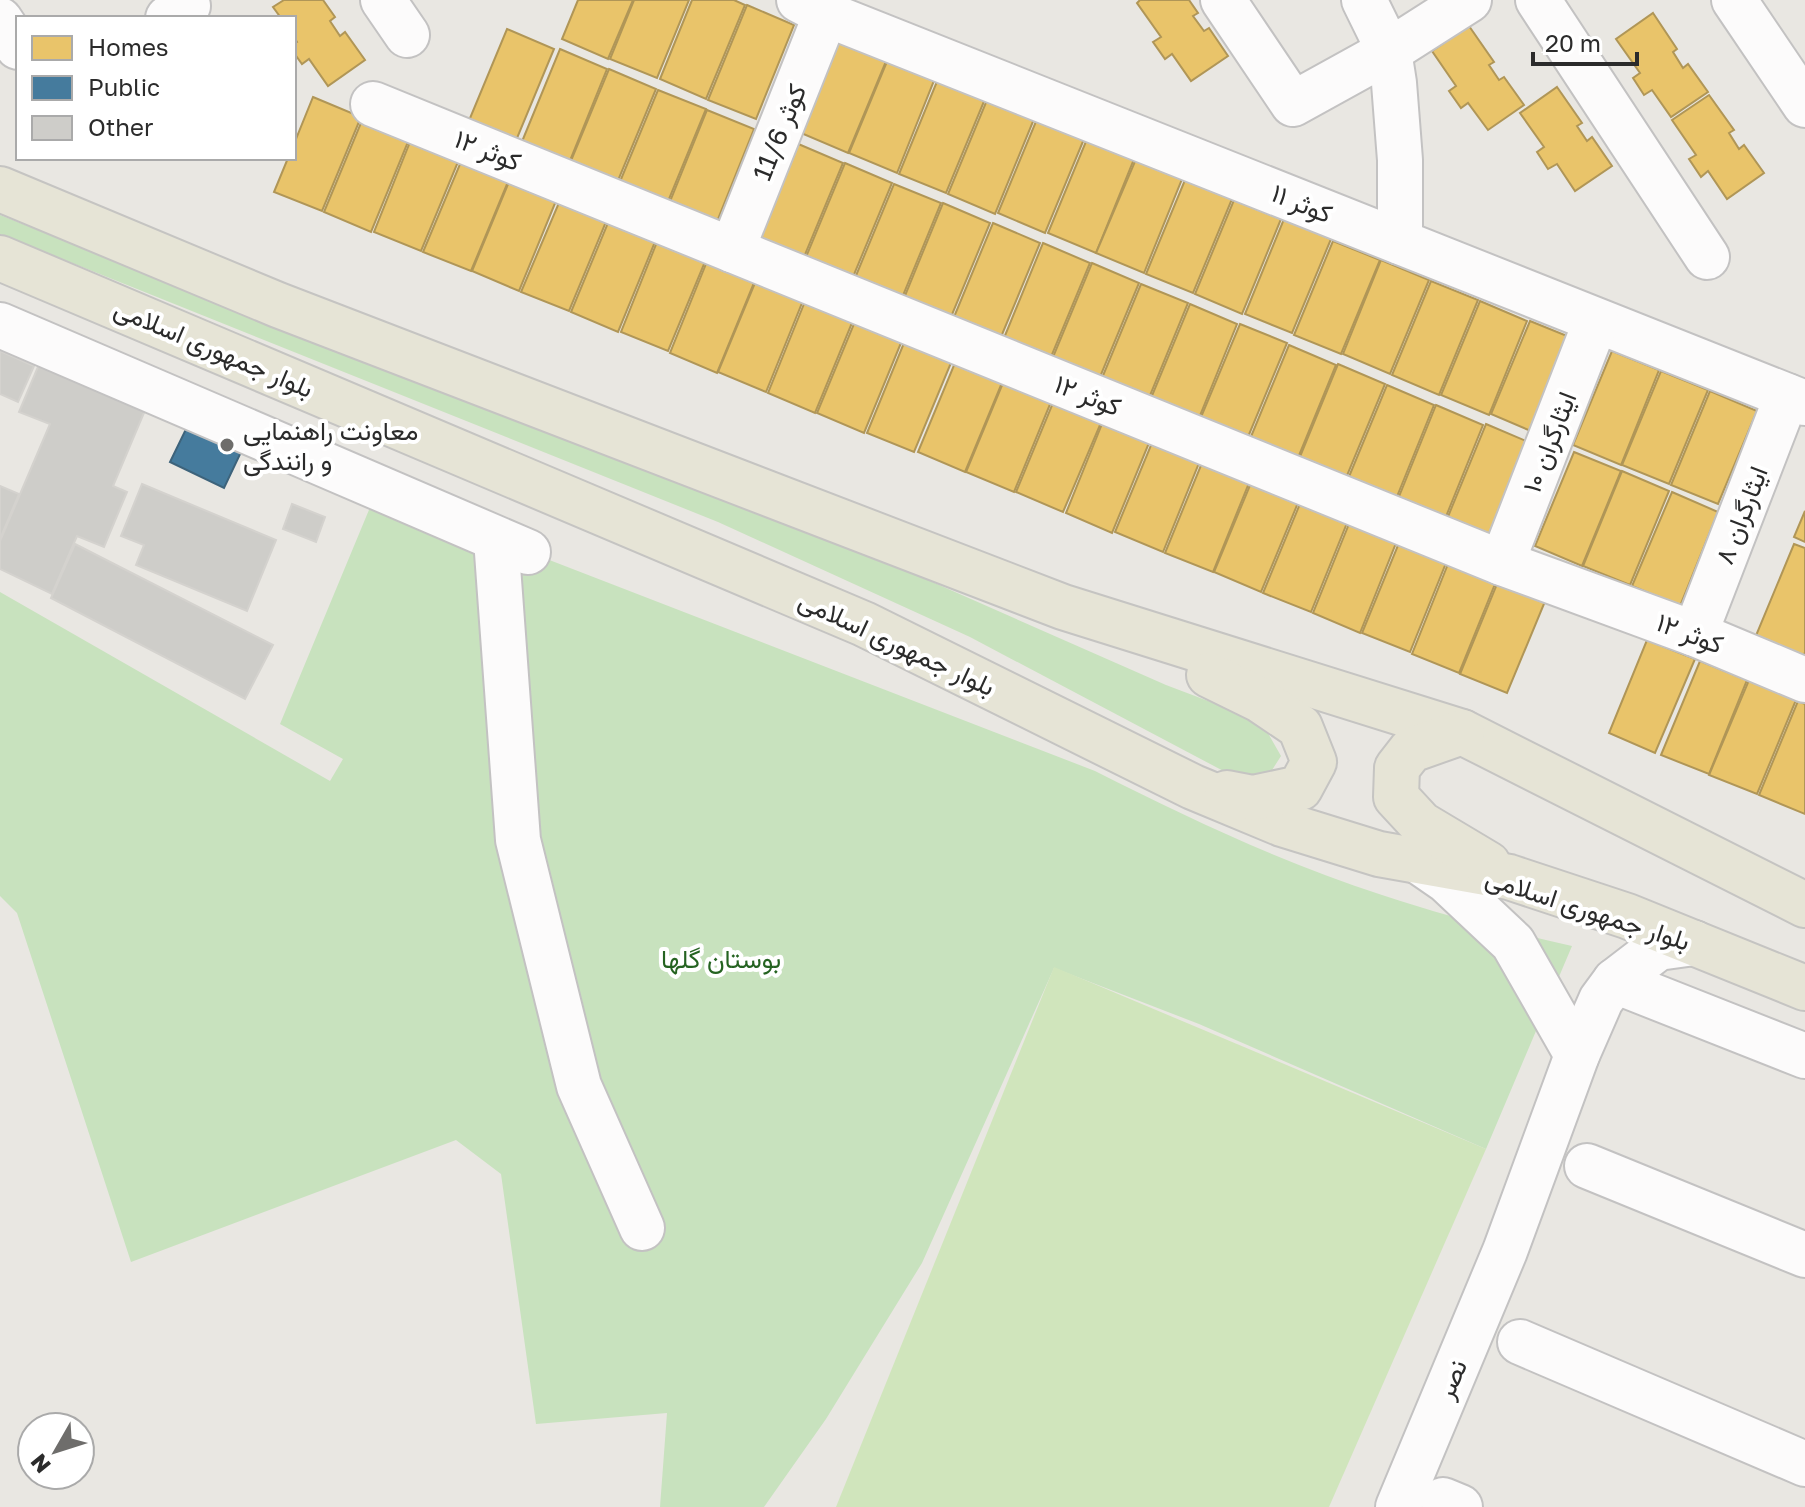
<svg xmlns="http://www.w3.org/2000/svg" width="1805" height="1507" viewBox="0 0 1805 1507" font-family="'Golos Text',Vazirmatn,sans-serif">
	<style>
		.green { fill: #c8e2be }
		.pitch { fill: #d0e5bc }
		.homes { fill: #e9c46a; stroke: #b09657; stroke-width: 2 }
		.public { fill: #457b9d; stroke: #3d637b; stroke-width: 2 }
		.building { fill: #cecdc9; stroke: #d4d2ce; stroke-width: 2 }
		.lines { fill: none; stroke-linecap: round; stroke-linejoin: round }
		.minor-casing { stroke: #c3c2c2; stroke-width: 48 }
		.major-casing { stroke: #c5c4c2; stroke-width: 48 }
		.minor { stroke: #fcfbfb; stroke-width: 44 }
		.major { stroke: #e6e4d6; stroke-width: 44 }
		.poi-dot { fill: #6e6d6b; stroke: #fff; stroke-width: 3 }
		.labels { text-anchor: middle; dominant-baseline: central; stroke-width: 8; stroke-linejoin: round; paint-order: stroke }
		.street-label { font-size: 26px; fill: #2b2b2b; stroke: #fff }
		.poi-label { font-size: 26px; fill: #2b2b2b; stroke: #fff; text-anchor: start }
		.park-label { font-size: 26px; fill: #256321; stroke: #fff }
	</style>
	<rect width="100%" height="100%" fill="#e9e7e2"/>
	<g class="green">
		<polygon points="0,215 503,415 921,577 1166,685 1261,721 1281,756 1267,778 1231,775 970,637 718,522 0,234"/>
		<path d="M 376,493 L 1095,771 C 1188,818 1283,863 1382,895 C 1444,916 1508,931 1572,946 L 1486,1149 L 1199,1024 L 1054,968 L 922,1263 L 826,1419 L 764,1507 L 660,1507 L 667,1413 L 536,1424 L 501,1174 L 456,1140 L 131,1262 L 17,913 L 0,896 L 0,592 L 330,781 L 343,759 L 280,724 Z"/>
	</g>
	<polygon class="pitch" points="1054,967 1486,1149 1329,1507 836,1507"/>
	<g class="homes">
		<polygon points="284,0 323,0 335,17 330,21 340,36 345,32 365,60 328,86 309,59 302,64 294,53 294,44 297,42 294,37 294,18 281,18 273,7"/>
		<polygon points="578,0 633,0 608,59 562,39"/>
		<polygon points="634,0 689,0 657,78 610,59"/>
		<polygon points="692,0 734,0 745,5 706,99 660,79"/>
		<polygon points="1140,0 1189,0 1198,13 1193,16 1204,31 1209,28 1228,56 1191,81 1172,54 1165,59 1153,42 1161,37 1137,3"/>
		<polygon points="747,5 794,25 756,119 708,100"/>
		<polygon points="1653,13 1677,49 1673,52 1683,68 1688,64 1708,92 1671,117 1652,90 1644,95 1633,78 1640,73 1616,39"/>
		<polygon points="1469,26 1494,62 1489,65 1499,80 1504,77 1524,105 1488,130 1468,103 1461,108 1449,91 1456,86 1432,51"/>
		<polygon points="507,29 554,49 515,143 468,123"/>
		<polygon points="840,39 887,59 848,153 801,133"/>
		<polygon points="560,49 607,69 569,163 521,144"/>
		<polygon points="888,59 935,78 897,173 849,153"/>
		<polygon points="609,69 656,89 617,183 570,163"/>
		<polygon points="938,79 985,99 946,193 899,174"/>
		<polygon points="1557,87 1582,123 1577,126 1587,141 1592,137 1612,166 1575,191 1557,164 1548,169 1537,152 1544,147 1520,113"/>
		<polygon points="658,90 706,109 667,204 619,184"/>
		<polygon points="1709,95 1734,130 1729,133 1739,149 1744,145 1764,173 1727,199 1708,171 1701,177 1689,159 1696,155 1672,120"/>
		<polygon points="313,97 361,117 322,211 274,192 288,158 294,158 294,144"/>
		<polygon points="987,100 1034,119 995,214 948,194"/>
		<polygon points="707,110 754,129 716,224 669,204"/>
		<polygon points="363,118 410,137 371,232 324,212"/>
		<polygon points="1037,119 1084,139 1045,233 998,213"/>
		<polygon points="412,137 460,157 421,251 374,232"/>
		<polygon points="1087,139 1134,159 1096,253 1048,233"/>
		<polygon points="796,143 843,163 804,257 757,237"/>
		<polygon points="463,157 510,177 471,271 423,252"/>
		<polygon points="1136,159 1182,179 1144,273 1096,253"/>
		<polygon points="845,163 892,183 853,277 806,257"/>
		<polygon points="511,177 558,196 519,291 472,271"/>
		<polygon points="1185,180 1232,199 1193,293 1146,274"/>
		<polygon points="894,184 941,203 902,298 855,278"/>
		<polygon points="561,198 608,217 569,311 521,292"/>
		<polygon points="1234,200 1281,219 1242,314 1195,294"/>
		<polygon points="943,203 990,223 951,317 904,298"/>
		<polygon points="610,218 657,237 618,332 571,312"/>
		<polygon points="1284,219 1331,239 1292,333 1245,314"/>
		<polygon points="993,223 1040,243 1001,337 954,317"/>
		<polygon points="659,237 707,257 668,351 621,332"/>
		<polygon points="1333,241 1380,260 1341,354 1294,335"/>
		<polygon points="1043,243 1090,263 1051,357 1004,338"/>
		<polygon points="708,259 756,278 717,373 670,353"/>
		<polygon points="1381,260 1429,280 1390,374 1343,354"/>
		<polygon points="1092,263 1139,283 1100,377 1053,357"/>
		<polygon points="757,278 804,298 766,392 718,372"/>
		<polygon points="1431,281 1478,300 1439,395 1392,375"/>
		<polygon points="1141,284 1188,303 1149,398 1102,378"/>
		<polygon points="806,299 854,318 815,413 768,393"/>
		<polygon points="1480,301 1527,321 1489,415 1441,395"/>
		<polygon points="1190,304 1237,324 1199,418 1151,398"/>
		<polygon points="856,319 903,338 864,433 817,413"/>
		<polygon points="1530,321 1577,340 1538,434 1491,414"/>
		<polygon points="1240,324 1287,343 1248,437 1201,417"/>
		<polygon points="906,338 953,358 914,452 867,433"/>
		<polygon points="1289,345 1336,365 1298,458 1250,439"/>
		<polygon points="1612,351 1659,370 1621,465 1573,445"/>
		<polygon points="957,358 1004,378 965,472 918,452"/>
		<polygon points="1338,364 1385,384 1346,478 1299,459"/>
		<polygon points="1661,371 1708,390 1669,484 1622,465"/>
		<polygon points="1005,378 1053,397 1014,492 966,472"/>
		<polygon points="1387,385 1434,405 1396,499 1348,479"/>
		<polygon points="1710,391 1757,411 1718,504 1671,485"/>
		<polygon points="1055,398 1103,418 1063,512 1016,492"/>
		<polygon points="1436,405 1483,425 1445,519 1398,499"/>
		<polygon points="1104,419 1151,438 1112,533 1066,513"/>
		<polygon points="1486,424 1533,444 1495,538 1447,519"/>
		<polygon points="1154,438 1201,458 1163,552 1115,532"/>
		<polygon points="1574,452 1621,471 1582,566 1535,546"/>
		<polygon points="1204,458 1251,478 1213,572 1165,553"/>
		<polygon points="1622,471 1669,491 1630,585 1583,566"/>
		<polygon points="1253,478 1300,498 1261,592 1214,572"/>
		<polygon points="1672,492 1718,512 1680,606 1632,586"/>
		<polygon points="1302,499 1349,518 1311,612 1263,593"/>
		<polygon points="1805,511 1805,542 1794,537"/>
		<polygon points="1351,519 1398,538 1360,633 1313,613"/>
		<polygon points="1401,538 1448,558 1410,652 1362,633"/>
		<polygon points="1794,544 1805,548 1805,652 1803,658 1755,638"/>
		<polygon points="1450,559 1497,579 1459,673 1412,654"/>
		<polygon points="1499,579 1546,599 1507,693 1460,674"/>
		<polygon points="1647,640 1695,659 1655,753 1609,733"/>
		<polygon points="1700,661 1747,680 1709,774 1661,755"/>
		<polygon points="1749,680 1796,700 1757,794 1709,775"/>
		<polygon points="1798,701 1805,704 1805,814 1759,795"/>
	</g>
	<polygon class="public" points="188,425 242,450 224,488 170,462"/>
	<g class="building">
		<polygon points="0,351 34,366 18,402 0,394"/>
		<polygon points="40,362 146,408 113,486 127,492 104,547 77,536 52,594 0,569 0,541 50,424 19,412"/>
		<polygon points="142,484 276,540 247,611 136,565 144,545 121,536"/>
		<polygon points="0,486 19,494 0,539"/>
		<polygon points="292,504 325,517 316,542 283,529"/>
		<polygon points="75,544 273,645 245,699 51,598"/>
	</g>
	<g class="lines">
		<defs>
			<g id="minor">
				<polyline points="383,0 407,35"/>
				<polyline points="799,0 826,14 1805,403"/>
				<polyline points="1223,0 1293,104 1389,51 1469,0"/>
				<polyline points="1364,0 1389,51 1394,83 1400,160 1400,242"/>
				<polyline points="1538,0 1707,257"/>
				<polyline points="1734,0 1805,105"/>
				<polyline points="168,18 188,6"/>
				<polyline points="0,20 18,47"/>
				<polyline points="373,104 1502,563 1695,634 1805,680"/>
				<polyline points="732,250 826,14"/>
				<polyline points="0,325 528,552"/>
				<polyline points="496,539 518,840 579,1086 642,1228"/>
				<polyline points="1502,563 1596,321"/>
				<polyline points="1695,634 1787,396"/>
				<polyline points="1418,861 1447,881 1513,943 1577,1055"/>
				<polyline points="1615,981 1805,1056"/>
				<polyline points="1587,1166 1805,1255"/>
				<polyline points="1520,1342 1805,1464"/>
				<polyline points="1443,1500 1460,1507"/>
				<polyline points="1398,1507 1505,1251 1577,1055 1601,1000 1615,981 1658,948 1694,943"/>
			</g>
			<g id="major">
				<polyline points="0,189 278,305 1063,607 1462,732 1805,905"/>
				<polyline points="0,258 864,624 1193,787 1282,824 1379,854 1509,877 1627,916 1805,988"/>
				<polyline points="1209,675 1260,700 1300,727 1314,762 1300,788 1253,798 1227,793"/>
				<polyline points="1462,732 1411,750 1397,768 1396,797 1421,824 1488,864"/>
			</g>
		</defs>
		<use href="#minor" class="minor-casing"/>
		<use href="#major" class="major-casing"/>
		<use href="#minor" class="minor"/>
		<use href="#major" class="major"/>
	</g>
	<circle class="poi-dot" cx="227" cy="445" r="8"/>
	<g class="labels">
		<g class="street-label">
			<text transform="translate(779 132) rotate(-68)">کوثر 11/6</text>
			<text transform="translate(488 150) rotate(22)">کوثر ۱۲</text>
			<text transform="translate(1302 203) rotate(22)">کوثر ۱۱</text>
			<text transform="translate(214 348) rotate(23)">بلوار جمهوری اسلامی</text>
			<text transform="translate(1088 395) rotate(22)">کوثر ۱۲</text>
			<text transform="translate(1549 442) rotate(-69)">ایثارگران ۱۰</text>
			<text transform="translate(1741 515) rotate(-69)">ایثارگران ۸</text>
			<text transform="translate(1690 633) rotate(21)">کوثر ۱۲</text>
			<text transform="translate(897 643) rotate(25)">بلوار جمهوری اسلامی</text>
			<text transform="translate(1588 909) rotate(18)">بلوار جمهوری اسلامی</text>
			<text transform="translate(1451 1379) rotate(-67)">نصر</text>
		</g>
		<g class="poi-label">
			<text x="243" y="430">معاونت راهنمایی<tspan x="243" dy="30">و رانندگی</tspan></text>
		</g>
		<g class="park-label">
			<text x="721" y="958">بوستان گلها</text>
		</g>
	</g>
	<rect x="16" y="16" width="280" height="144" fill="#ffffff" stroke="#aaaaaa" stroke-width="2"/>
	<rect x="32" y="36" width="40" height="24" fill="#e9c46a" stroke="#aaaaaa" stroke-width="2"/>
	<text x="88" y="56" font-size="24" fill="#2b2b2b">Homes</text>
	<rect x="32" y="76" width="40" height="24" fill="#457b9d" stroke="#aaaaaa" stroke-width="2"/>
	<text x="88" y="96" font-size="24" fill="#2b2b2b">Public</text>
	<rect x="32" y="116" width="40" height="24" fill="#cecdc9" stroke="#aaaaaa" stroke-width="2"/>
	<text x="88" y="136" font-size="24" fill="#2b2b2b">Other</text>
	<g transform="translate(56 1451) rotate(231)"><circle r="38" fill="#ffffff" stroke="#aaaaaa" stroke-width="2"/>
	<path d="M0-6L14 30L0 20L-14 30Z" fill="#6e6d6b"/>
	<text y="-12" font-size="22" font-weight="bold" text-anchor="middle" fill="#2b2b2b">N</text>
	</g>
	<path d="M1533 52v12h104v-12" fill="none" stroke="#2b2b2b" stroke-width="4"/>
	<text x="1545" y="52" font-size="24" fill="#2b2b2b" stroke="#ffffff" stroke-width="6" paint-order="stroke">20 m</text>
</svg>
